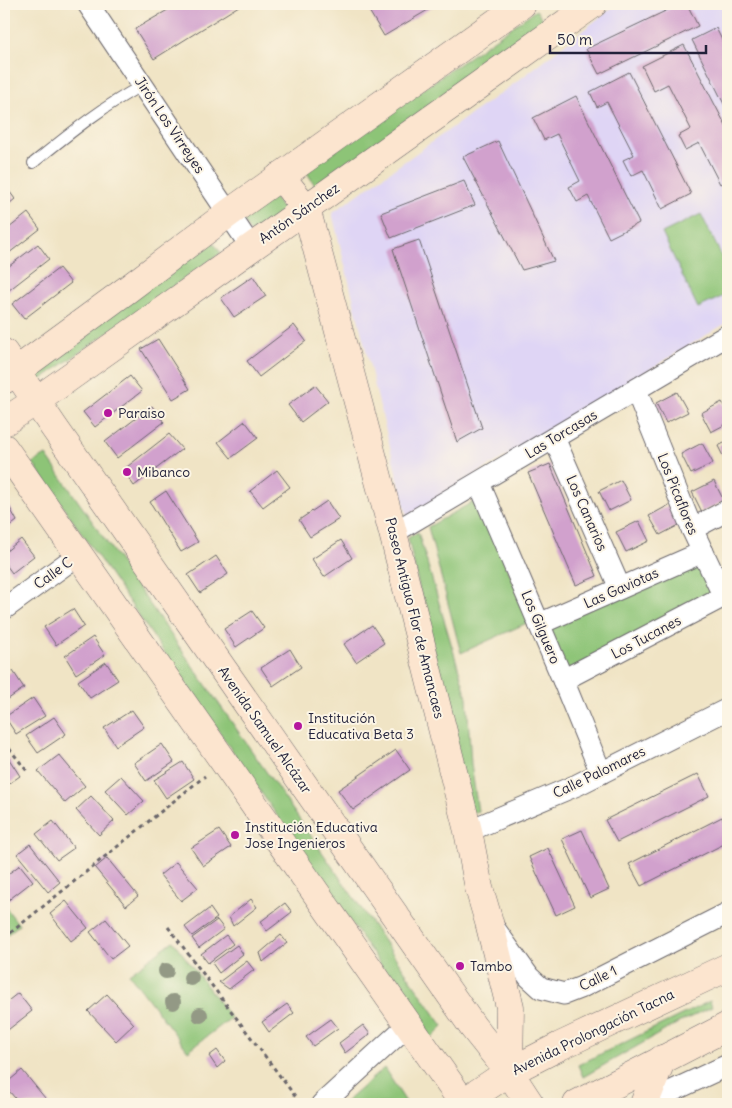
<svg xmlns="http://www.w3.org/2000/svg" width="732" height="1108" viewBox="0 0 732 1108" font-family="Delius,sans-serif">
	<style>
		.built { fill: #dfd5f5 }
		.green { fill: #8dc477; stroke: #587359 }
		.building { fill: #d1a1cd }
		.lines { fill: none; stroke-linecap: round; stroke-linejoin: round }
		.lane-casing { stroke: #6a666b; stroke-width: 12 }
		.street-casing { stroke: #6a666b; stroke-width: 23 }
		.secondary-casing { stroke: #6a666b; stroke-width: 29 }
		.path { stroke: #6a666b; stroke-width: 3; stroke-dasharray: 4 4; stroke-linecap: butt }
		.lane { stroke: #fff; stroke-width: 10 }
		.street { stroke: #fff; stroke-width: 21 }
		.secondary { stroke: #fce5cf; stroke-width: 28 }
		.tree { fill: #939985 }
		.poi-dot { fill: #b5179e; stroke: #fcf5e5; stroke-width: 2 }
		.labels { text-anchor: middle; dominant-baseline: central; stroke-width: 4; stroke-linejoin: round; paint-order: stroke }
		.street-label { font-size: 14px; fill: #22223b; stroke: #fcf5e5 }
		.poi-label { font-size: 14px; fill: #22223b; stroke: #fcf5e5; text-anchor: start }
	</style>
	<rect width="100%" height="100%" fill="#fcf5e5"/>
	<filter id="ink" filterUnits="userSpaceOnUse"><feTurbulence type="fractalNoise" baseFrequency=".02" numOctaves="2"/><feDisplacementMap in="SourceGraphic" scale="10" xChannelSelector="R" yChannelSelector="G"/><feConvolveMatrix kernelMatrix="1 2 1 2 8 2 1 2 1" color-interpolation-filters="sRGB"/></filter>
	<filter id="wash" filterUnits="userSpaceOnUse"><feTurbulence type="fractalNoise" baseFrequency=".0096" numOctaves="4" result="noise"/><feDisplacementMap in="SourceGraphic" scale="20" xChannelSelector="R" yChannelSelector="G"/><feGaussianBlur stdDeviation="1.12" result="paint"/><feColorMatrix in="noise" values="0 0 0 0 0 0 0 0 0 0 0 0 0 0 0 0 0 1.4 0 .05"/><feComposite in="paint" operator="in"/></filter>
	<g filter="url(#wash)">
		<rect width="100%" height="100%" fill="#f0e4c5"/>
		<polygon class="built" points="617,4 728,4 728,322 407,516 332,213 515,83"/>
		<g class="green">
			<polygon points="536,10 547,25 316,187 306,171"/>
			<polygon points="274,197 286,215 253,236 241,218"/>
			<polygon points="701,214 728,269 728,294 698,308 662,233"/>
			<polygon points="212,241 221,253 36,383 27,370"/>
			<polygon points="46,455 443,1026 431,1038 33,463"/>
			<polygon points="480,498 529,622 461,653 428,527"/>
			<polygon points="418,532 467,697 471,764 478,811 470,814 408,538"/>
			<polygon points="700,560 716,594 566,672 547,626"/>
			<polygon points="4,905 19,925 4,937"/>
			<polygon points="173,941 231,1018 188,1051 129,974"/>
			<polygon points="710,1001 712,1007 678,1023 583,1077 578,1065"/>
			<polygon points="384,1068 406,1102 403,1104 343,1104"/>
		</g>
		<g id="blocks">
			<g class="building">
				<polygon points="178,4 242,4 154,59 135,29"/>
				<polygon points="365,4 438,4 384,36"/>
				<polygon points="680,4 687,4 698,26 599,74 586,49"/>
				<polygon points="716,28 728,52 728,112 692,40"/>
				<polygon points="684,45 728,130 728,180 720,184 699,143 685,150 678,136 691,129 668,84 654,91 642,66"/>
				<polygon points="629,72 691,194 662,209 643,170 631,176 623,160 634,155 607,102 597,107 590,92"/>
				<polygon points="576,96 639,223 609,238 588,196 577,202 569,187 580,181 557,134 544,140 533,118"/>
				<polygon points="498,141 554,261 522,270 463,157"/>
				<polygon points="464,181 475,205 391,238 381,213"/>
				<polygon points="4,184 15,199 4,208"/>
				<polygon points="28,213 40,229 4,257 4,232"/>
				<polygon points="419,240 482,428 457,442 393,249"/>
				<polygon points="38,244 49,259 4,294 4,270"/>
				<polygon points="59,268 71,283 24,319 12,304"/>
				<polygon points="253,276 266,296 234,317 221,298"/>
				<polygon points="294,325 306,341 259,377 247,361"/>
				<polygon points="158,339 190,389 173,399 141,349"/>
				<polygon points="130,376 142,391 95,427 83,412"/>
				<polygon points="315,385 328,401 301,422 288,405"/>
				<polygon points="677,392 688,412 666,423 656,403"/>
				<polygon points="722,402 728,413 728,423 711,432 701,413"/>
				<polygon points="152,406 164,422 117,458 105,442"/>
				<polygon points="245,421 258,438 231,458 218,442"/>
				<polygon points="169,434 182,449 134,486 123,470"/>
				<polygon points="728,441 728,466 718,446"/>
				<polygon points="702,443 713,463 691,474 681,454"/>
				<polygon points="550,464 597,576 576,585 528,473"/>
				<polygon points="277,470 290,487 263,507 250,491"/>
				<polygon points="621,480 631,500 609,511 599,491"/>
				<polygon points="714,481 724,501 702,512 692,492"/>
				<polygon points="166,491 198,542 181,552 150,502"/>
				<polygon points="4,497 17,521 4,531"/>
				<polygon points="327,501 339,519 310,537 299,520"/>
				<polygon points="671,504 681,524 660,535 649,516"/>
				<polygon points="639,521 649,541 626,552 616,532"/>
				<polygon points="21,539 34,556 12,573 4,562 4,553"/>
				<polygon points="341,540 352,558 324,577 312,559"/>
				<polygon points="216,556 228,574 200,593 188,575"/>
				<polygon points="73,609 84,626 56,645 44,627"/>
				<polygon points="252,611 264,628 236,647 224,629"/>
				<polygon points="372,625 384,643 356,662 344,644"/>
				<polygon points="93,637 105,655 76,674 65,656"/>
				<polygon points="290,649 301,667 273,686 261,668"/>
				<polygon points="106,662 118,680 90,698 78,681"/>
				<polygon points="13,671 24,688 4,702 4,676"/>
				<polygon points="33,698 45,716 16,734 5,717"/>
				<polygon points="132,710 144,727 116,746 104,728"/>
				<polygon points="54,717 66,734 38,753 26,736"/>
				<polygon points="162,744 174,762 146,781 134,763"/>
				<polygon points="396,750 410,770 353,810 338,790"/>
				<polygon points="59,755 85,786 65,803 38,771"/>
				<polygon points="9,759 20,776 4,787 4,762"/>
				<polygon points="183,762 194,779 166,798 154,780"/>
				<polygon points="698,774 709,796 617,842 605,820"/>
				<polygon points="121,776 144,801 128,815 105,790"/>
				<polygon points="91,796 114,821 99,835 76,810"/>
				<polygon points="722,817 728,830 728,842 641,886 629,864"/>
				<polygon points="53,821 74,848 57,860 36,834"/>
				<polygon points="219,830 231,847 203,866 191,848"/>
				<polygon points="582,830 609,889 590,898 562,839"/>
				<polygon points="30,844 60,882 48,892 17,854"/>
				<polygon points="548,848 575,906 556,915 529,857"/>
				<polygon points="107,858 138,896 126,906 95,868"/>
				<polygon points="176,862 198,888 181,901 160,875"/>
				<polygon points="20,865 33,881 6,902 4,900 4,877"/>
				<polygon points="251,899 257,907 233,926 229,917"/>
				<polygon points="66,901 88,928 71,941 50,914"/>
				<polygon points="285,903 292,912 267,931 260,922"/>
				<polygon points="210,908 217,918 192,936 185,927"/>
				<polygon points="106,919 128,946 111,959 90,932"/>
				<polygon points="217,920 224,929 199,948 192,938"/>
				<polygon points="226,935 233,944 208,963 201,954"/>
				<polygon points="281,935 287,943 263,962 260,953"/>
				<polygon points="237,945 243,954 219,973 212,963"/>
				<polygon points="247,961 254,970 229,989 219,982"/>
				<polygon points="18,993 32,1011 4,1033 4,1004"/>
				<polygon points="107,994 134,1024 116,1041 88,1011"/>
				<polygon points="287,1004 294,1013 269,1032 262,1022"/>
				<polygon points="331,1019 338,1028 313,1046 306,1037"/>
				<polygon points="363,1025 370,1034 345,1053 339,1043"/>
				<polygon points="217,1050 225,1061 217,1068 209,1056"/>
				<polygon points="22,1070 50,1104 20,1104 4,1085"/>
			</g>
		</g>
	</g>
	<g filter="url(#ink)">
		<use href="#blocks" fill-opacity="0" stroke="#6a666b" stroke-width="1"/>
		<g class="lines">
			<defs>
				<path id="lane" d="M 33,163 C 68,135 103,106 143,85"/>
				<g id="street">
					<polyline points="88,4 251,247"/>
					<polyline points="636,390 692,529 724,597"/>
					<polyline points="554,438 620,588"/>
					<polyline points="479,483 563,680 601,773"/>
					<polyline points="692,529 728,510"/>
					<polyline points="393,533 728,335"/>
					<polyline points="4,609 78,555"/>
					<polyline points="539,624 703,552"/>
					<polyline points="563,680 728,594"/>
					<polyline points="468,831 577,785 728,709"/>
					<polyline points="492,925 529,977 541,988 564,994 582,987 728,913"/>
					<polyline points="322,1104 408,1025"/>
					<polyline points="644,1104 728,1065"/>
				</g>
				<g id="secondary">
					<polyline points="280,176 306,208 393,533 468,831 479,888 489,922 510,1007 509,1072"/>
					<polyline points="4,353 53,426 473,1027 509,1072 530,1104"/>
					<polyline points="4,380 128,289 229,213 522,4"/>
					<polyline points="4,422 36,401 593,4"/>
					<polyline points="4,448 464,1104"/>
					<polyline points="461,1104 509,1072 560,1046 728,967"/>
					<polyline points="577,1104 728,1026"/>
					<polyline points="644,1104 662,1059"/>
				</g>
			</defs>
			<use href="#lane" class="lane-casing"/>
			<use href="#street" class="street-casing"/>
			<use href="#secondary" class="secondary-casing"/>
			<g class="path">
				<polyline points="4,742 27,771"/>
				<polyline points="168,927 301,1104"/>
				<polyline points="4,938 205,776"/>
			</g>
			<use href="#lane" class="lane"/>
			<use href="#street" class="street"/>
			<use href="#secondary" class="secondary"/>
		</g>
		<g class="tree">
			<circle cx="166" cy="971" r="8"/>
			<circle cx="191" cy="978" r="8"/>
			<circle cx="173" cy="1002" r="8"/>
			<circle cx="200" cy="1015" r="8"/>
		</g>
	</g>
	<g class="poi-dot">
		<circle cx="108" cy="413" r="5"/>
		<circle cx="127" cy="472" r="5"/>
		<circle cx="298" cy="726" r="5"/>
		<circle cx="235" cy="835" r="5"/>
		<circle cx="460" cy="966" r="5"/>
	</g>
	<g class="labels">
		<g class="street-label">
			<text transform="translate(170 125) rotate(56)">Jirón Los Virreyes</text>
			<text transform="translate(299 213) rotate(-35)">Antón Sánchez</text>
			<text transform="translate(561 434) rotate(-31)">Las Torcasas</text>
			<text transform="translate(678 494) rotate(68)">Los Picaflores</text>
			<text transform="translate(587 513) rotate(66)">Los Canarios</text>
			<text transform="translate(53 573) rotate(-36)">Calle C</text>
			<text transform="translate(621 588) rotate(-24)">Las Gaviotas</text>
			<text transform="translate(415 618) rotate(76)">Paseo Antiguo Flor de Amancaes</text>
			<text transform="translate(541 627) rotate(67)">Los Gilguero</text>
			<text transform="translate(646 637) rotate(-28)">Los Tucanes</text>
			<text transform="translate(265 730) rotate(55)">Avenida Samuel Alcázar</text>
			<text transform="translate(599 772) rotate(-26)">Calle Palomares</text>
			<text transform="translate(598 978) rotate(-26)">Calle 1</text>
			<text transform="translate(593 1032) rotate(-26)">Avenida Prolongación Tacna</text>
		</g>
		<g class="poi-label">
			<text x="118" y="413">Paraiso</text>
			<text x="137" y="472">Mibanco</text>
			<text x="308" y="718">Institución<tspan x="308" dy="16">Educativa Beta 3</tspan></text>
			<text x="245" y="827">Institución Educativa<tspan x="245" dy="16">Jose Ingenieros</tspan></text>
			<text x="470" y="966">Tambo</text>
		</g>
	</g>
	<rect width="732" height="1108" fill="none" stroke="#fcf5e5" stroke-width="20"/>
	<path d="M550 45v8h156v-8" fill="none" stroke="#22223b" stroke-width="2.5"/>
	<text x="557" y="45" font-size="15" fill="#22223b" stroke="#fcf5e5" stroke-width="4" paint-order="stroke">50 m</text>
</svg>
